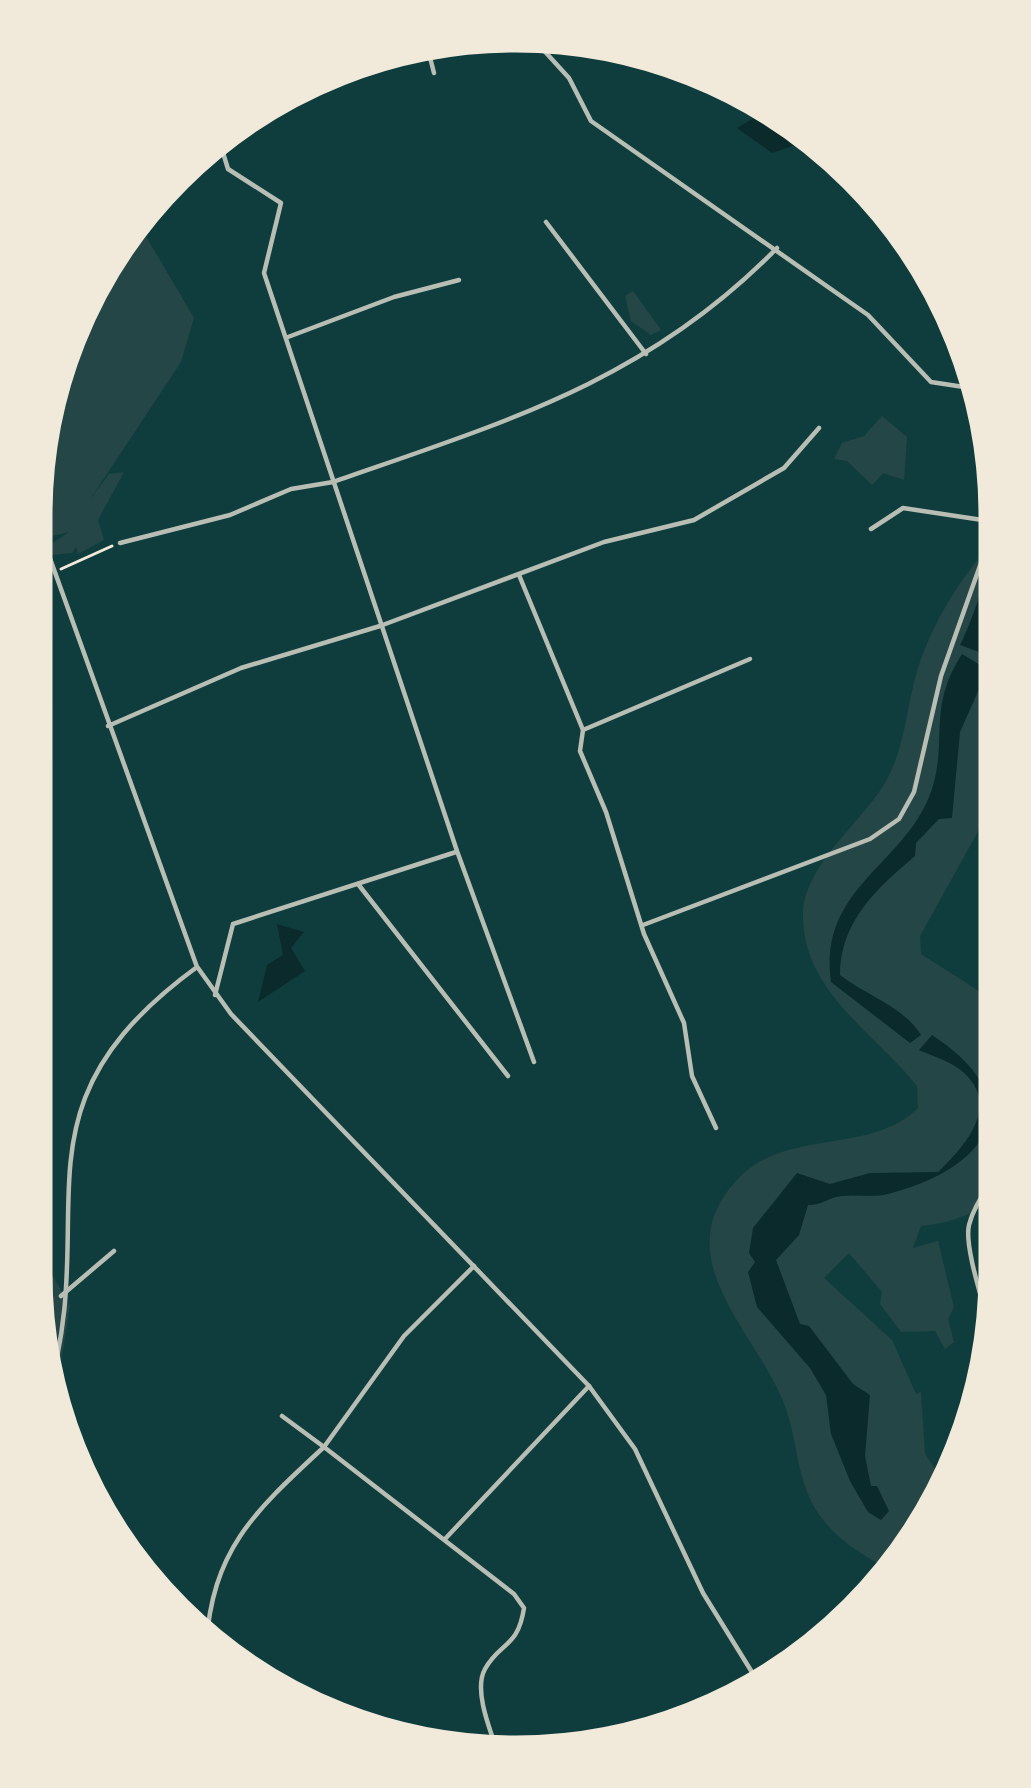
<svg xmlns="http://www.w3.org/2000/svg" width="1031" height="1788" viewBox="0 0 1031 1788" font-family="Bitter,serif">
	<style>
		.green { fill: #244646 }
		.water { fill: #0a2a2b }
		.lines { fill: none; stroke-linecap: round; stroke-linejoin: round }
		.path { stroke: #f1e9da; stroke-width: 3 }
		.minor { stroke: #b8beb3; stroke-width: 4.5 }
		.rim { fill: none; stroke: #f1e9da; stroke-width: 15 }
	</style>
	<rect width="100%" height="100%" fill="#0f3d3e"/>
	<g class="green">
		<path d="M 134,216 L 194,318 L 181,362 L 89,501 L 109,474 L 124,472 L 98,520 L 104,540 L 78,554 L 76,547 L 72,553 L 51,555 L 48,546 L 69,532 L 52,536 C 44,515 28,486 29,464 C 33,379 74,275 134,216 Z"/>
		<polygon points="633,291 661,330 651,335 631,321 625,296"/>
		<polygon points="882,416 907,437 904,480 883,473 872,485 847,461 834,459 842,443 864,436"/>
		<path d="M 1006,528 L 1006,781 L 920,936 L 921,954 L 979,991 L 1006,1018 L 1006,1190 C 981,1212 953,1223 921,1226 L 913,1248 L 938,1241 L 954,1307 L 948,1319 L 954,1342 L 945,1349 L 935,1331 L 901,1332 L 880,1304 L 882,1292 L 849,1253 L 824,1278 L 892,1340 L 916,1394 L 921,1392 L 925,1454 L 951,1492 L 925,1545 L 898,1574 C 871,1560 843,1545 824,1521 C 794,1484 800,1442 783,1401 C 754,1330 666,1257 736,1181 C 784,1127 869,1156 918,1108 L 917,1086 C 874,1032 802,991 803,914 C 804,865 862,822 885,783 C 906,747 906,706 918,668 C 935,616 967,567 1006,528 Z"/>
		<polygon points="35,1273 53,1276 70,1306 50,1430 25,1277"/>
	</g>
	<g class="water">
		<polygon points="764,112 796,145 772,153 737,128"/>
		<path d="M 1006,540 L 1006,606 L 982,653 L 960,645 C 978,610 984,570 1006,540 Z"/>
		<path d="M 962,654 L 980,665 L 984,678 L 960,732 L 952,818 L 939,819 L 916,843 L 915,856 C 876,889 840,922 840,975 C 867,996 904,1007 921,1035 L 910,1043 L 831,982 C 818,886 907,865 932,789 C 948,739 927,708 962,654 Z"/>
		<polygon points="277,924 304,932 291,948 305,971 258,1002 267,965 283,955"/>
		<path d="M 932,1035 C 1031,1100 992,1167 888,1194 C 873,1198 857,1194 842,1196 C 829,1197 823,1205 808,1205 L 799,1235 L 776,1260 L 800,1324 L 809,1326 L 853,1384 L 870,1395 L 865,1456 L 871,1486 L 877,1486 L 889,1511 L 881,1520 L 868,1512 L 850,1481 L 831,1434 L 826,1395 L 810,1368 L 757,1307 L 748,1272 L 755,1262 L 749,1253 L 753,1228 L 797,1173 L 830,1184 L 870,1173 L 938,1172 C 964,1147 1002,1106 963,1072 C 953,1062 932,1056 919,1050 Z"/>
	</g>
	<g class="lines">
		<polyline class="path" points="61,569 112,546"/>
		<g class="minor">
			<polyline points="528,33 569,78 591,121 868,315 931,382 977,389"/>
			<polyline points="424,34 434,73"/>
			<polyline points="217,133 228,169 281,203 264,273 457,851 534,1062"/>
			<polyline points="546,222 646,354"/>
			<polyline points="288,337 394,297 459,280"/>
			<path d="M 25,489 L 197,967 C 0,1111 106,1213 45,1403"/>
			<polyline points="871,529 903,508 989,521"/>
			<path d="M 120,543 L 230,515 L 291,489 L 333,482 C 505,422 647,381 777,248"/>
			<polyline points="519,575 583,730 750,659"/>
			<polyline points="108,726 241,668 380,626 604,542 694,520 784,468 819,428"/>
			<polyline points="583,730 580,751 606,812 644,934 684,1023 692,1076 716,1128"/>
			<path d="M 1006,812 C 986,841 995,854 1004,885 C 1008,899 1006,919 1006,934"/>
			<polyline points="358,884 508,1076"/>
			<polyline points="643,925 870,839 899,819 914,792 941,676 982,560 992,509 1006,488"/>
			<polyline points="198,968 231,1014 589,1386 635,1449 703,1593 763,1690"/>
			<polyline points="215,995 233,924 456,852"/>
			<polyline points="61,1296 114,1251"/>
			<path d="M 996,1354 C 991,1324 963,1250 969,1225 C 976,1197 998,1180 1006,1150"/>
			<polyline points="282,1416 324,1447 404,1336 474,1266"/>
			<polyline points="445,1539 589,1386"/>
			<path d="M 206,1647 C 212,1549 255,1511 324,1447 L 514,1594 L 524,1608 C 518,1648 500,1642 485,1669 C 472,1692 494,1739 501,1762"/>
		</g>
	</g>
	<path d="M0 0H1031V1788H0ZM515 45H516A470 470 0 0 1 986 515V1273A470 470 0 0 1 516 1743H515A470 470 0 0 1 45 1273V515A470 470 0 0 1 515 45Z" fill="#f1e9da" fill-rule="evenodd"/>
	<path class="rim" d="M515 45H516A470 470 0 0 1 986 515V1273A470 470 0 0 1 516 1743H515A470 470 0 0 1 45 1273V515A470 470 0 0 1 515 45Z"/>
</svg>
